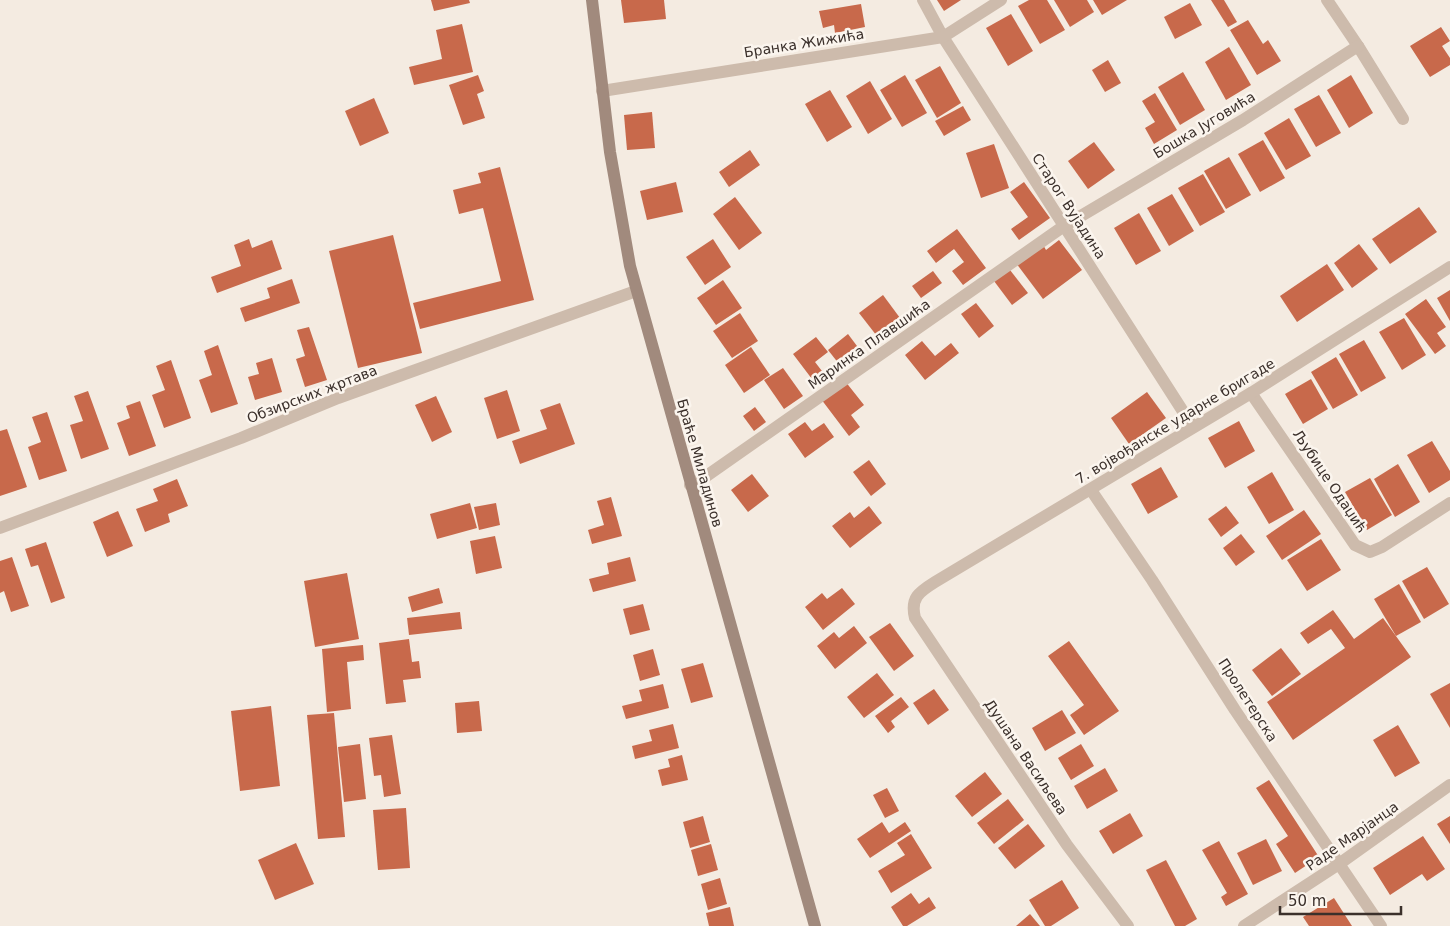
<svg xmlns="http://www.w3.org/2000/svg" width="1450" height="926" viewBox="0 0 1450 926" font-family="'DejaVu Sans',sans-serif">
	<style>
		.building { fill: #c8694b }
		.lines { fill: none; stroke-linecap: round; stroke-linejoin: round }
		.minor { stroke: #cdbbac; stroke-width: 12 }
		.secondary { stroke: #a18a7d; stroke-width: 12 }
		.labels { text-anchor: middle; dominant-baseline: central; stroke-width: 5; stroke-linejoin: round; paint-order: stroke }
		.street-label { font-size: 14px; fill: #3b302b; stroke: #fbf5ee }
	</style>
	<rect width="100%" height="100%" fill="#f4ebe1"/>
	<g class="building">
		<polygon points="431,0 469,0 470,3 434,11"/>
		<polygon points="621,0 664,0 666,19 624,23"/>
		<polygon points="937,0 961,0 944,11"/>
		<polygon points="1029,0 1047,0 1065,30 1040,44 1018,6"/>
		<polygon points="1054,0 1087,0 1094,12 1070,27"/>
		<polygon points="1093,0 1127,0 1102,15"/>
		<polygon points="1211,0 1224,0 1237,22 1228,27"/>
		<polygon points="1190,3 1202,25 1175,39 1164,17"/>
		<polygon points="861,4 865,27 835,33 834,25 823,28 819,11"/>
		<polygon points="1011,14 1033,51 1008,66 986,28"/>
		<polygon points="1248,20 1263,44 1268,40 1281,61 1257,75 1230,30"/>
		<polygon points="462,24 473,72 414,85 409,67 442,59 436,30"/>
		<polygon points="1441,27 1450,41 1442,46 1450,58 1450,65 1430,77 1410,46"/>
		<polygon points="1229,47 1251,85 1226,100 1205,62"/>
		<polygon points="1108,60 1121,83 1105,92 1092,70"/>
		<polygon points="940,66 961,103 937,118 915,80"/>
		<polygon points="1183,72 1205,110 1180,125 1158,87"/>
		<polygon points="478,75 484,91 477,94 485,118 463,125 449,85"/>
		<polygon points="905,75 927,113 902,127 880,90"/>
		<polygon points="1351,75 1373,113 1349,128 1327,90"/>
		<polygon points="870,81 892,119 868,134 846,96"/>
		<polygon points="830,90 852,127 827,142 805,104"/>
		<polygon points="1155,93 1177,130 1154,144 1145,128 1155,122 1142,101"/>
		<polygon points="1319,95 1341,133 1316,147 1294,109"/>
		<polygon points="374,98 389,133 360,146 345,111"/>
		<polygon points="963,106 971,120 944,136 935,121"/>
		<polygon points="652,112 655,148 627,150 624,115"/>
		<polygon points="1289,118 1311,156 1286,170 1264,133"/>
		<polygon points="1263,140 1285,178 1260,192 1238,154"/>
		<polygon points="1094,142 1115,170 1088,189 1068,161"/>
		<polygon points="994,144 1009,188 981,198 966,153"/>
		<polygon points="750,150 760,165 729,187 719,172"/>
		<polygon points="1229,157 1251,195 1226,209 1204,171"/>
		<polygon points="500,167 534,300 420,329 413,303 501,281 483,208 459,214 453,190 481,183 478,173"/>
		<polygon points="1203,174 1225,212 1200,226 1178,188"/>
		<polygon points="676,182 683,212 647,220 640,191"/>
		<polygon points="1024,182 1050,218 1019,240 1011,229 1028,217 1010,192"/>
		<polygon points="1172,194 1194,231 1169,246 1147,208"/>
		<polygon points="735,197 762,233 739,250 713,214"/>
		<polygon points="1419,207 1437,232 1390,264 1372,239"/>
		<polygon points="1139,213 1161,251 1136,265 1114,228"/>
		<polygon points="957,229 986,268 963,285 952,271 964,262 954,249 936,263 927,251"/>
		<polygon points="393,235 422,353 358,368 329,251"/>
		<polygon points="249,239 252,248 272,240 282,269 217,293 211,277 241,266 234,245"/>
		<polygon points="713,239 731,267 705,285 686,257"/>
		<polygon points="1059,240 1082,270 1043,299 1016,263 1042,243 1046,250"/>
		<polygon points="1359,244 1378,269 1352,288 1334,263"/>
		<polygon points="1327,264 1344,290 1297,322 1280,296"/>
		<polygon points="1010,270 1028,293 1012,305 994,281"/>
		<polygon points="933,271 942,283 921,298 912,286"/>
		<polygon points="292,279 300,303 245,322 240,308 270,298 267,288"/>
		<polygon points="723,280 742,308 716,325 697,298"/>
		<polygon points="1450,290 1450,321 1437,298"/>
		<polygon points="883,295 903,322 880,340 859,313"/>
		<polygon points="1426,299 1446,327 1437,333 1446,346 1435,354 1405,314"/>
		<polygon points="976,303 994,326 979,338 961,314"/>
		<polygon points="740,313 758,341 732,358 713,331"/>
		<polygon points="1404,318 1426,355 1402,370 1379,332"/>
		<polygon points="309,327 327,380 305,387 296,359 305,356 297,330"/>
		<polygon points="848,334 863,354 843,369 828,350"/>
		<polygon points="816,337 828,352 815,362 825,375 815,383 793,354"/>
		<polygon points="1364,340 1386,378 1361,392 1339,354"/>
		<polygon points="922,341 935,356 951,343 959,353 925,380 905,355"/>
		<polygon points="218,345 238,404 211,413 199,380 212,375 204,351"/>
		<polygon points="751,347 770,375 744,393 725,365"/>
		<polygon points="1336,357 1358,395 1333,409 1311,372"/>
		<polygon points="272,358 282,392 255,400 248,377 259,374 256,363"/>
		<polygon points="171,360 191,418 164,428 152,395 165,390 156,366"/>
		<polygon points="783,368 803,396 784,409 764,380"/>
		<polygon points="1311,379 1328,409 1303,424 1285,394"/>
		<polygon points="845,381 864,405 851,415 860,427 849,436 821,399"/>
		<polygon points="507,390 520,431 497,439 484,398"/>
		<polygon points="88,391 109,449 81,459 70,425 83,421 74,396"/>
		<polygon points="1147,392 1166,418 1129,444 1111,418"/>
		<polygon points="436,396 452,432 432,442 415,405"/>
		<polygon points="140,401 156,446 129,456 117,423 130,418 126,406"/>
		<polygon points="560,403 575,444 520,464 512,441 547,429 540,410"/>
		<polygon points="755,407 766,422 754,431 743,416"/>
		<polygon points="47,412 67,471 39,480 28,447 41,442 32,417"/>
		<polygon points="1239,421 1255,451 1225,468 1208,438"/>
		<polygon points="805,422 812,431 824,423 834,437 805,458 788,434"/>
		<polygon points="7,429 27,487 0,496 0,431"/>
		<polygon points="1432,441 1450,471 1450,480 1429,493 1407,455"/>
		<polygon points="869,460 886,484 871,496 853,472"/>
		<polygon points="1398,464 1420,502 1395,517 1374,479"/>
		<polygon points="1161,467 1178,497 1148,514 1131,484"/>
		<polygon points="1272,472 1294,510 1269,524 1247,487"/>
		<polygon points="752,474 769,496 748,512 731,490"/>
		<polygon points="1370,478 1392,515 1367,530 1345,492"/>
		<polygon points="177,479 188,506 168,514 170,522 145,532 136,509 158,501 153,489"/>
		<polygon points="611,497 622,536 592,544 588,530 604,525 597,501"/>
		<polygon points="470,503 477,528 437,539 430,514"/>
		<polygon points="496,503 500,525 479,530 474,507"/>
		<polygon points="869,506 882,523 850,548 832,526 850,512 854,518"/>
		<polygon points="1226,506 1239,523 1221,537 1208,519"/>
		<polygon points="1304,510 1321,534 1282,560 1266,536"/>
		<polygon points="118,511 133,546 107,557 93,522"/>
		<polygon points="1241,534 1255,552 1236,566 1223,548"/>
		<polygon points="495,536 502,568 476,574 470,541"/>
		<polygon points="1321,539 1341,570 1307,591 1287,560"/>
		<polygon points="46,542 65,598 51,603 38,565 31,567 25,549"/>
		<polygon points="12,557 29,606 11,612 4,591 0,593 0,561"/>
		<polygon points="630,557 636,581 593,592 589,579 609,574 607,563"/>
		<polygon points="1427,567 1449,604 1424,619 1402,581"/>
		<polygon points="347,573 359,639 315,647 304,581"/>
		<polygon points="1399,584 1421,622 1396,636 1374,599"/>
		<polygon points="439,588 443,603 412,612 408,597"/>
		<polygon points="842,588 855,604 823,630 805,607 822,593 827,599"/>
		<polygon points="643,604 650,630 630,635 623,609"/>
		<polygon points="1333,610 1354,639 1383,618 1411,657 1293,740 1267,702 1345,648 1331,629 1308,644 1300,633"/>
		<polygon points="460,612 462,629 409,635 407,618"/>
		<polygon points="890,623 914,656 894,671 869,637"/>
		<polygon points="854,626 867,643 835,669 817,646 834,632 839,638"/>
		<polygon points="409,639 412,662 419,661 421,678 403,680 406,702 386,704 379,643"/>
		<polygon points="1069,641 1119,711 1084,735 1070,715 1084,705 1048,656"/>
		<polygon points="363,645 364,660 347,662 351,709 327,712 322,649"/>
		<polygon points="1281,648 1301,674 1272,696 1252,670"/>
		<polygon points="653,649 660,675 640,681 633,655"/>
		<polygon points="703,663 713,697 691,703 681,669"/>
		<polygon points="877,673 894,695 864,718 847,697"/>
		<polygon points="1450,683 1450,728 1430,694"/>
		<polygon points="663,684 669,708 626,719 622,706 642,701 639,690"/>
		<polygon points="934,689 949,710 928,725 913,703"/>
		<polygon points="901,697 909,707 891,721 895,727 888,733 875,716"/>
		<polygon points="479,701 482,731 457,733 455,703"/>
		<polygon points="271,706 280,786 240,791 231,711"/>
		<polygon points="1062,710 1076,733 1045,751 1032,728"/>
		<polygon points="334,713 345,837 318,839 307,715"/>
		<polygon points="673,724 679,748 635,759 632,746 652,741 649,730"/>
		<polygon points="1398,725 1420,763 1395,777 1373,740"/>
		<polygon points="392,735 401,794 384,797 381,775 374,776 369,738"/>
		<polygon points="360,744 366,799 344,802 338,747"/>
		<polygon points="1081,744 1094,766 1071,780 1058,758"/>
		<polygon points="682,755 688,780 662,786 658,770 670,767 668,759"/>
		<polygon points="1105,768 1118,791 1087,809 1074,786"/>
		<polygon points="985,772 1002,794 972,817 955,796"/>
		<polygon points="1269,780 1319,857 1295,873 1276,844 1288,836 1256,788"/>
		<polygon points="887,788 899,811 885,818 873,795"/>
		<polygon points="1008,799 1024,820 994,844 977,823"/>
		<polygon points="406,808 410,868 378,870 373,810"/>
		<polygon points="1130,813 1143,836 1113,854 1099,831"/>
		<polygon points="703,816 710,842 690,848 683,822"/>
		<polygon points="1450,816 1450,844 1437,824"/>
		<polygon points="882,822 889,833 905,822 911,831 870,858 857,839"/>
		<polygon points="1028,824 1045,846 1015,869 998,848"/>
		<polygon points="911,834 932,868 891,893 878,871 905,855 897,843"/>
		<polygon points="1423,836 1445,869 1427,881 1422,874 1390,895 1373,868"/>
		<polygon points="1266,839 1282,871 1253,885 1237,853"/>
		<polygon points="1219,841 1248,894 1226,906 1221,897 1227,893 1202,850"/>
		<polygon points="296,843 314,884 275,900 258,860"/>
		<polygon points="711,844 718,870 698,876 691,850"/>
		<polygon points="1166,860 1197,919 1185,926 1175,926 1146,870"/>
		<polygon points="720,878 727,904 708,910 701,884"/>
		<polygon points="1062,880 1079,908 1051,926 1045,926 1029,900"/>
		<polygon points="911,893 919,904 929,897 936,908 907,926 903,926 891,907"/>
		<polygon points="1334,898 1352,926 1309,926 1303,917"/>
		<polygon points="730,907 734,926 709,926 706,913"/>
		<polygon points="1030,914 1040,926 1016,926"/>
	</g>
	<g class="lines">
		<g class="minor">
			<polyline points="923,0 943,37 1193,427"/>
			<polyline points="1327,0 1358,46 1403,119"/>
			<polyline points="602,91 943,37 1001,0"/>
			<polyline points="1251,393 1355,545 1370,552 1382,547 1450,503"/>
			<polyline points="690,485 705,477 1064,226 1243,120 1358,46"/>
			<polyline points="1091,490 1152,580 1235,710 1381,926"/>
			<polyline points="0,528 241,438 338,398 636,291"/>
			<path d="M 1128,926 L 1067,845 L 915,618 C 910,598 919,592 935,582 L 1251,393 L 1450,267"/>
			<polyline points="1244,926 1339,864 1450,785"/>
		</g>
		<polyline class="secondary" points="592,0 610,152 630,266 815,926"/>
	</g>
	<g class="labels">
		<g class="street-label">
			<text transform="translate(804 43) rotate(-9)">Бранка Жижића</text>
			<text transform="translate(1204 125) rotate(-31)">Бошка Југовића</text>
			<text transform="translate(1069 206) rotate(57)">Старог Вујадина</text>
			<text transform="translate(869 344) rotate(-35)">Маринка Плавшића</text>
			<text transform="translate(312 394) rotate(-21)">Обзирских жртава</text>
			<text transform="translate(1175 421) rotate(-31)">7. војвођанске ударне бригаде</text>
			<text transform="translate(700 463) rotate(74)">Браће Миладинов</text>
			<text transform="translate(1330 481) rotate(56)">Љубице Одаџић</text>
			<text transform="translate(1248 700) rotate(57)">Пролетерска</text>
			<text transform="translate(1026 757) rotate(56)">Душана Васиљева</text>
			<text transform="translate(1352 836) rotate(-35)">Раде Марјанца</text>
		</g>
	</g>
	<path d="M1280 906v8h121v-8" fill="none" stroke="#3b302b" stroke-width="2.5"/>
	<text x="1288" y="906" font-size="15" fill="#3b302b" stroke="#fbf5ee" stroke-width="4" paint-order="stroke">50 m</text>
</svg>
